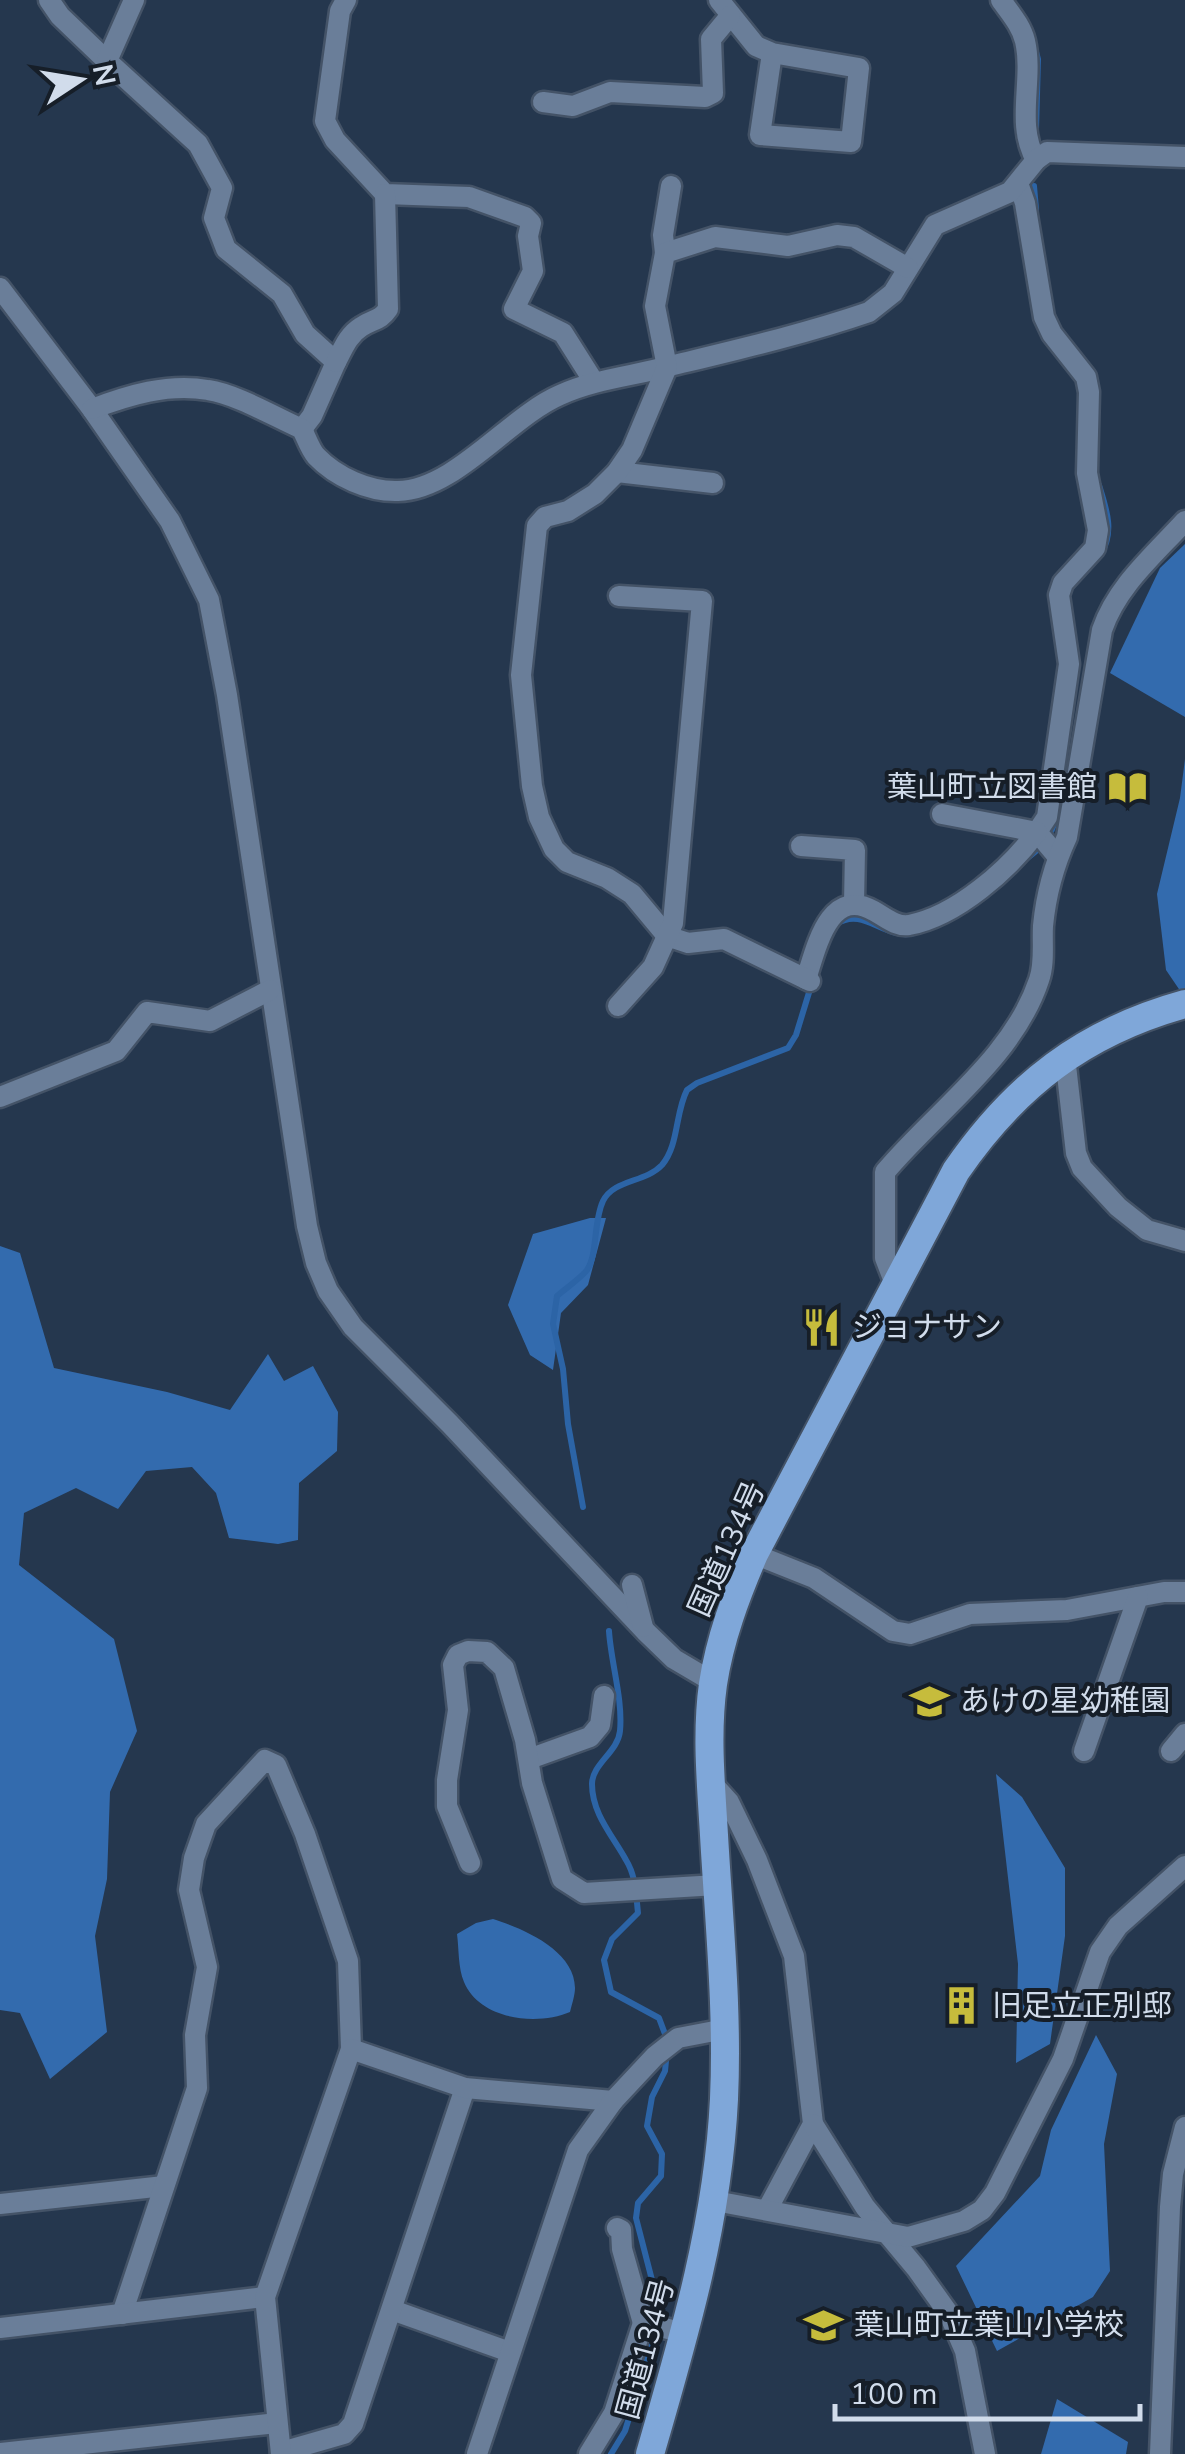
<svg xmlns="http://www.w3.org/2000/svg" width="1185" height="2454" viewBox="0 0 1185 2454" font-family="'Nunito Sans','Noto Sans JP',sans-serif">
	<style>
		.forest { fill: #336bae }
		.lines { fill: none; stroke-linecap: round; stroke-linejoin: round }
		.stream { stroke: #2c64a6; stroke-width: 6 }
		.minor-casing { stroke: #445367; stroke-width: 25 }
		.tertiary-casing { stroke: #445367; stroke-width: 25 }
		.trunk-casing { stroke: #445367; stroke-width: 32 }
		.minor { stroke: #6a7e99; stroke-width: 20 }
		.tertiary { stroke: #6a7e99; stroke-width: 20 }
		.trunk { stroke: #7fa7d9; stroke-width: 28 }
		.labels { text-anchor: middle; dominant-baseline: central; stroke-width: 8; stroke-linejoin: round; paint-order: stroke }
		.poi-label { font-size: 30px; fill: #d1dceb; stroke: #161e28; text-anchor: start }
		.street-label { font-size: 30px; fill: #d1dceb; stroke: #161e28 }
	</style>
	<rect width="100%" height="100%" fill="#25374e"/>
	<g class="forest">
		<polygon points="1185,544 1185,717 1110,673 1160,568"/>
		<polygon points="1185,759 1185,998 1166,970 1157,894 1180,798"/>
		<polygon points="590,1218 606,1218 588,1285 561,1313 553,1370 530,1355 508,1305 533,1234"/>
		<polygon points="0,1246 20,1253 54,1368 167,1392 230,1410 268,1354 284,1381 313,1366 338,1412 337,1451 299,1483 298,1540 278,1544 229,1538 216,1493 192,1467 146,1471 118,1509 76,1488 24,1513 19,1565 114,1639 137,1731 110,1792 107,1879 95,1936 107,2032 50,2079 20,2013 0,2010"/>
		<polygon points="996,1774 1022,1797 1065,1868 1065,1936 1050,2044 1016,2063 1018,1964"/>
		<path d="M 493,1919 C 522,1928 575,1950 575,1988 C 575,1995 572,2004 570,2012 C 537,2026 480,2020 464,1982 C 458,1968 459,1949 457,1934 L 476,1923 Z"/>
		<polygon points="1096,2035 1117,2074 1104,2144 1110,2271 1093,2297 997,2351 956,2266 1040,2176 1051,2130"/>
		<polygon points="1057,2399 1128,2442 1126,2454 1041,2454"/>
	</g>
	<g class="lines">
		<g class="stream">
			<polyline points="1031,34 1038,59 1036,130"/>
			<polyline points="1034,186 1036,209"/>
			<path d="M 1099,485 C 1106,508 1115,531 1101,554"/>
			<path d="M 1023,861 C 1040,850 1052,837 1056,817"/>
			<path d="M 837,924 C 863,906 886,941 914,933"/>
			<path d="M 583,1507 L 568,1424 L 563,1369 L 553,1324 L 557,1296 C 566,1288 580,1279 587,1270 C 598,1254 593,1222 603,1201 C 614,1179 645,1183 662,1165 C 679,1145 675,1113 687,1090 L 697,1083 L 788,1048 L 796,1035 L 811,986"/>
			<path d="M 609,1631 C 611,1663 623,1699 620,1731 C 618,1752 592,1764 592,1784 C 592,1814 613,1836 626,1860 C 636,1876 636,1895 638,1913 L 612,1939 L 604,1960 L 611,1992 L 659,2018 L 665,2034"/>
			<polyline points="611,2454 625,2431 661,2315 636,2218 638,2203 661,2176 662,2154 647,2126 652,2097 665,2071 666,2061"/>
		</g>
		<defs>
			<g id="minor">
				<polyline points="49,0 60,16 107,61 198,144 222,188 214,218 226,249 282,294 305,334 336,362 312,416 302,429"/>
				<polyline points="346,0 340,11 325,121 335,140 385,194 469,197 525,217 531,223 528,236 533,271 514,309 563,333 594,382"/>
				<polyline points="719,0 756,46 772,53 859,68 851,142 760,135 772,53"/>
				<path d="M 1001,0 C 1010,13 1021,25 1025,41 C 1034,80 1015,124 1036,160"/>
				<polyline points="107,61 134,0"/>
				<polyline points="543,102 573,106 610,92 705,97 713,93 711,39 730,16"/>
				<polyline points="1018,183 1025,203 1044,317 1052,334 1086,377 1089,392 1087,473 1098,530 1095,548 1063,583 1059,595 1069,664 1047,817 1037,832 1058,857"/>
				<polyline points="665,253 663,235 671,186"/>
				<polyline points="0,288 92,409 170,521 209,600 227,695 307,1226 316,1263 328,1291 353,1327 450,1424 645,1631 674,1659 713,1682"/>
				<path d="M 336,362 C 343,349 348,335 361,327 C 373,319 380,321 388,309 L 385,194"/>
				<path d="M 92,409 C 129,395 168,383 208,390 C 236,394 275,417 302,429 C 306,437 310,449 316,456 C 336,477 369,492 398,491 C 455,490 509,417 560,395 C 595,379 633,376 670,366 C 736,350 805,334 869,312 L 893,293 L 935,225 L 1010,192 L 1036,160 L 1047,152 L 1185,157"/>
				<polyline points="617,472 713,483"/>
				<polyline points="801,846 855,850 854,904"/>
				<path d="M 806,979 C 816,949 829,885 874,911 C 885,917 896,927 909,925 C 957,916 1009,869 1037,832 L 942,814"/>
				<polyline points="810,981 724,939 688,943 667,936 632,894 607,878 567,862 554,849 539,817 532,786 521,675 537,526 545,517 568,511 595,494 617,472 632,450 667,367 655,306 665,253 715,237 788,246 837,235 854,237 908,268"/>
				<polyline points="618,1006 653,967 673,923 702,601 619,596"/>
				<polyline points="1065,1057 1076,1153 1082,1168 1118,1207 1147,1230 1185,1241"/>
				<polyline points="0,1097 116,1051 147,1012 210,1021 270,990"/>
				<polyline points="754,1554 814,1578 893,1631 910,1634 970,1614 1067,1610 1164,1592 1185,1592"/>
				<polyline points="632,1585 643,1627"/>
				<polyline points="1084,1751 1138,1597"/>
				<polyline points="1171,1751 1185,1734"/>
				<polyline points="529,1759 590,1737 600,1725 604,1696"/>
				<polyline points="711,1782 729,1802 757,1860 794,1956 813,2124 767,2210"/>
				<polyline points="470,1863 447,1806 447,1780 458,1710 453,1665 458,1655 468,1651 487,1652 504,1668 525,1740 532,1783 562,1879 584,1893 717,1885"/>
				<polyline points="813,2124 865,2207 916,2268 949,2314 965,2351 985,2454"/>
				<polyline points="715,2201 908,2237 964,2221 982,2210 995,2193 1063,2059 1100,1952 1118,1926 1185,1866"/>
				<polyline points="0,2204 164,2186"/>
				<polyline points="617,2228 621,2230 622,2249 643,2323"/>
				<polyline points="392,2310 510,2352"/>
				<polyline points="122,2314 197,2088 195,2035 207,1967 189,1890 194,1858 206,1824 265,1760 276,1765 305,1834 348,1961 351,2049"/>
				<polyline points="0,2328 265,2297"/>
				<polyline points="281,2452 344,2434 353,2424 465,2088"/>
				<polyline points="0,2453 277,2423"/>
				<polyline points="281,2454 265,2297 351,2049 465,2088 613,2101"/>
				<polyline points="589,2454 614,2413 643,2323 685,2333"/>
				<polyline points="1160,2454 1170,2207 1173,2174 1185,2127"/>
			</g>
			<g id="tertiary">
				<path d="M 895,1284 L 885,1258 L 885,1172 C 936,1111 1013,1058 1039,980 C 1045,963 1042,944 1043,926 C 1046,895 1054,865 1067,837 L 1102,630 C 1117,586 1154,555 1185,521"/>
				<polyline points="477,2454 578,2150 613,2101 655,2056 678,2038 725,2029"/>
			</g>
			<path id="trunk" d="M 650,2454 C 684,2337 718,2222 724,2099 C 728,2011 719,1923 714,1835 C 711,1784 706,1734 713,1684 C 720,1638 736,1596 754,1554 L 956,1171 C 1015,1085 1084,1032 1185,1004"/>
		</defs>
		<use href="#minor" class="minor-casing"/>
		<use href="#tertiary" class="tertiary-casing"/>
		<use href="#trunk" class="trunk-casing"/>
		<use href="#minor" class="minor"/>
		<use href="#tertiary" class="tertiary"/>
		<use href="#trunk" class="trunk"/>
	</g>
	<defs>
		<symbol id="library-bare" viewBox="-9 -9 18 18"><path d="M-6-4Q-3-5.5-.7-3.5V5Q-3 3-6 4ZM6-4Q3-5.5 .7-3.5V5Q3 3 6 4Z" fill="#c6bc3c" stroke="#161e28" stroke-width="2.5" paint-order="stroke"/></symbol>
		<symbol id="restaurant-bare" viewBox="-9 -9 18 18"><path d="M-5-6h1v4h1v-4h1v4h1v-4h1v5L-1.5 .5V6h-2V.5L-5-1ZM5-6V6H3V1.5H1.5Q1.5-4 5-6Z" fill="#c6bc3c" stroke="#161e28" stroke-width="2.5" paint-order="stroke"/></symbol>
		<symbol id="school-bare" viewBox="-9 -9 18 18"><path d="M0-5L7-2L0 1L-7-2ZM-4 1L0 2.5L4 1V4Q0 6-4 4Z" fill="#c6bc3c" stroke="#161e28" stroke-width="2.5" paint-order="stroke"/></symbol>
		<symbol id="building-bare" viewBox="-9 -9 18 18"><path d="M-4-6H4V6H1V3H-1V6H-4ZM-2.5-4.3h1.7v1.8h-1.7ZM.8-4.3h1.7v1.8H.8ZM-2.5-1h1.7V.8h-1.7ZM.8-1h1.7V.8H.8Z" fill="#c6bc3c" stroke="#161e28" stroke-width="2.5" paint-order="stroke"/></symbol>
	</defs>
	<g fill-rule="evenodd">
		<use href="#library-bare" x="1100" y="760" width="55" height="55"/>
		<use href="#restaurant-bare" x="794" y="1300" width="55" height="55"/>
		<use href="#school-bare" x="902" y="1674" width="55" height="55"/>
		<use href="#building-bare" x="934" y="1978" width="55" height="55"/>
		<use href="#school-bare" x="796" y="2298" width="55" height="55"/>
	</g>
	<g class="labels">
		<g class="poi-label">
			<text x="1097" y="787" text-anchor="end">葉山町立図書館</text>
			<text x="852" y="1327">ジョナサン</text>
			<text x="960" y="1701">あけの星幼稚園</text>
			<text x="992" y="2006">旧足立正別邸</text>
			<text x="854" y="2325">葉山町立葉山小学校</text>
		</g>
		<g class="street-label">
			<text transform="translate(727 1549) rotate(-66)">国道134号</text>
			<text transform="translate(646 2349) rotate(-75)">国道134号</text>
		</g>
	</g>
	<g transform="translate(80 80) rotate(78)" stroke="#161e28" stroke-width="8" paint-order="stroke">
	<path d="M0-8L18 38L0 25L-18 38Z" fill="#d1dceb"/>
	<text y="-15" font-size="28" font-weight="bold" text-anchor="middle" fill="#d1dceb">N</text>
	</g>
	<path d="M835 2404v15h305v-15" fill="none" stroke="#d1dceb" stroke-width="5"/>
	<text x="850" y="2404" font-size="30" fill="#d1dceb" stroke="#161e28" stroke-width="8" paint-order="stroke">100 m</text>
</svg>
